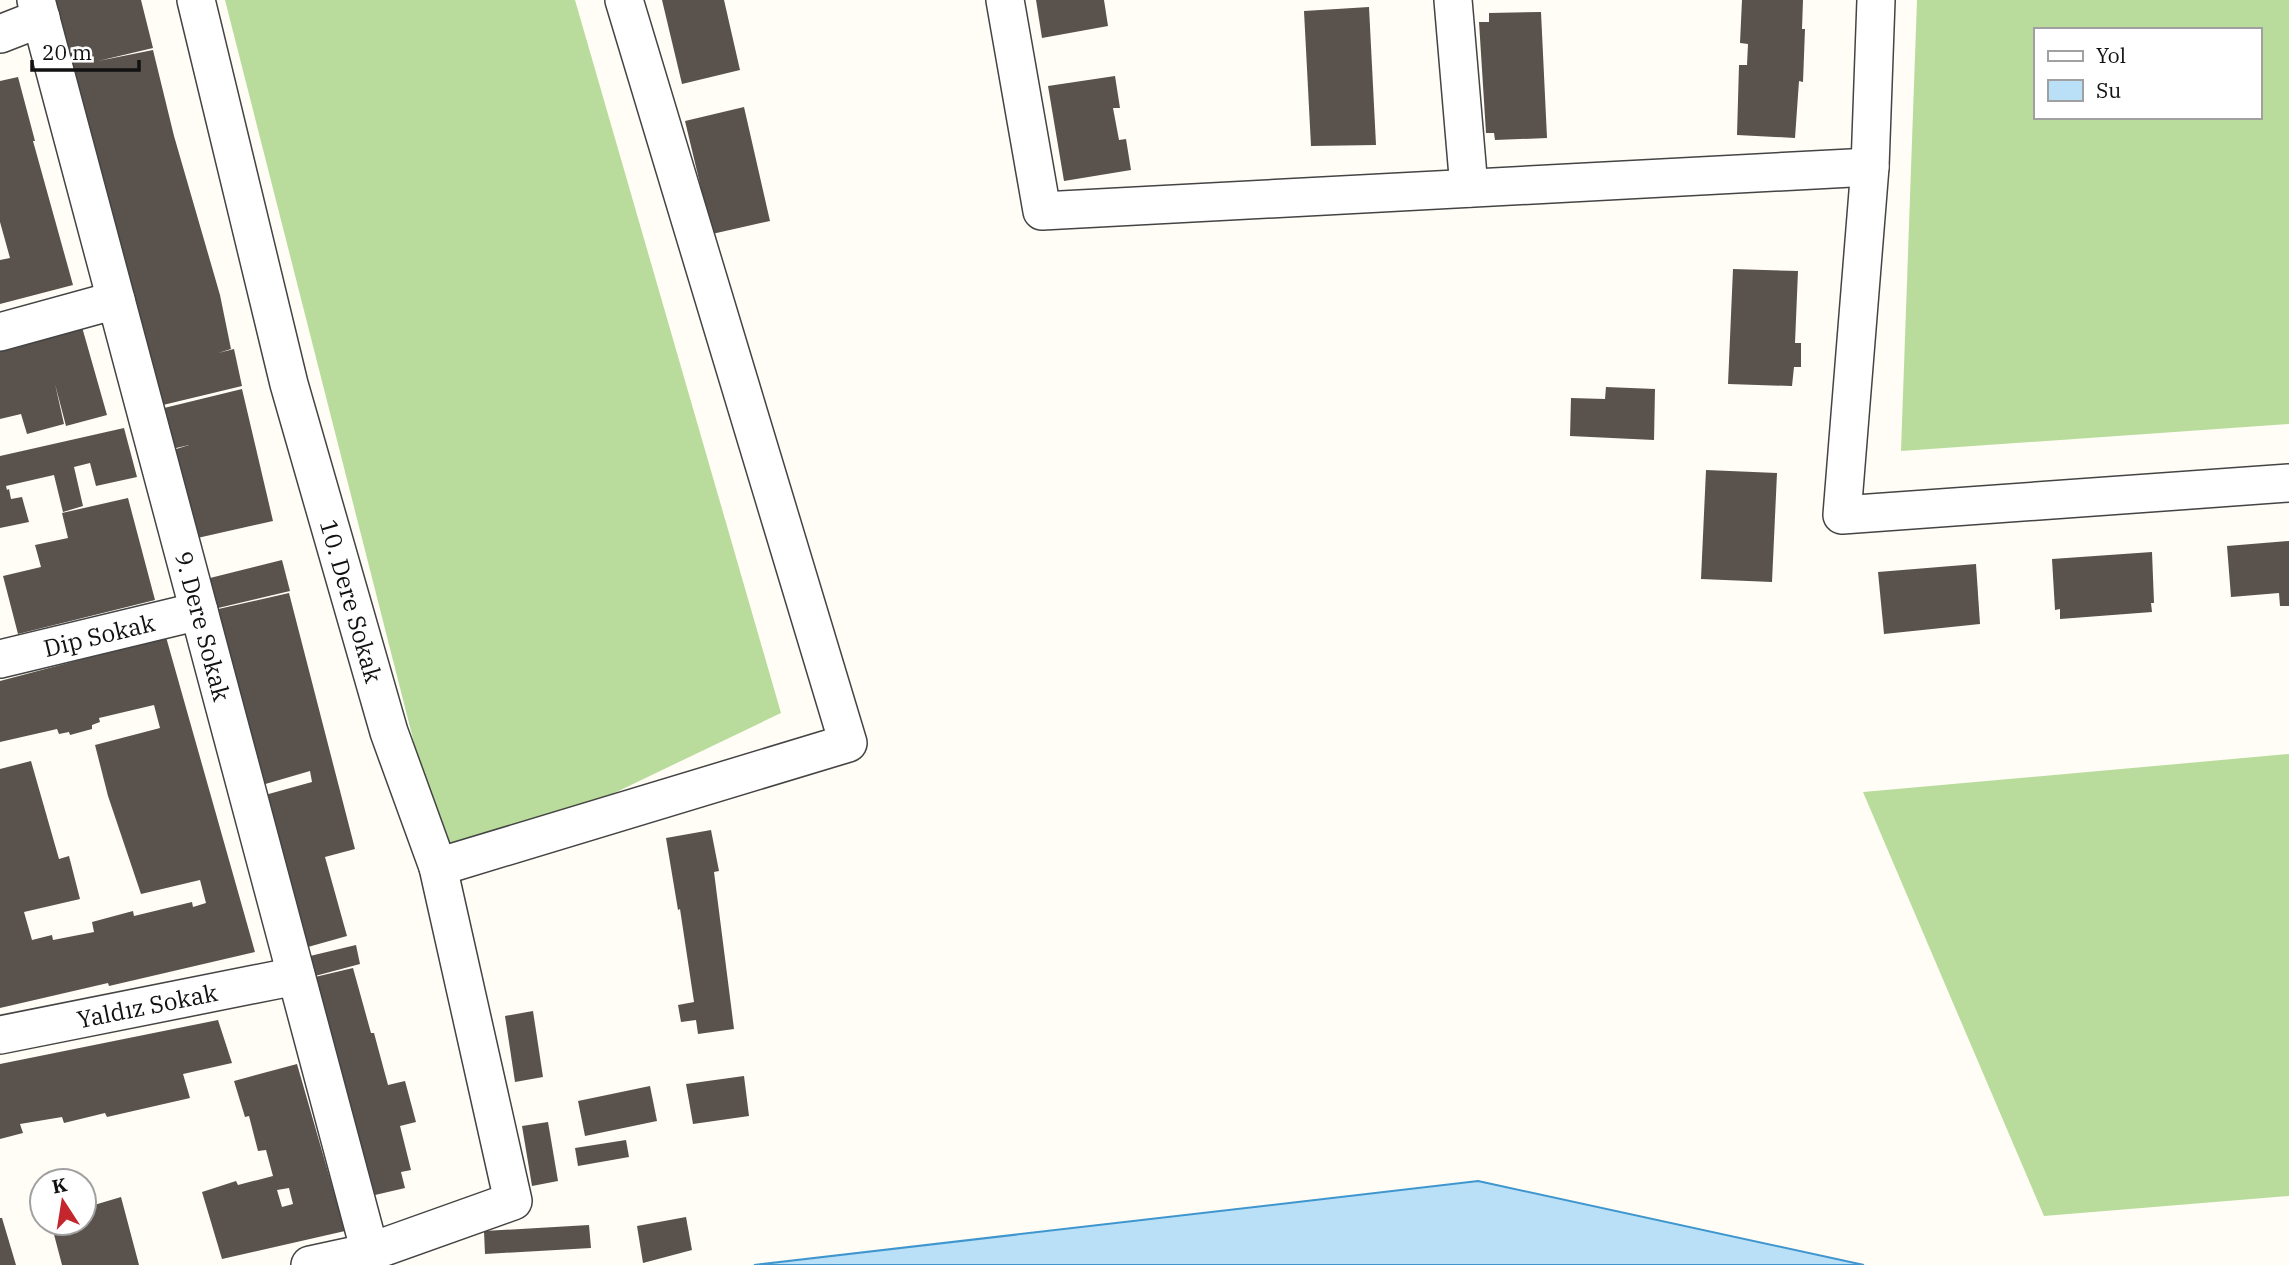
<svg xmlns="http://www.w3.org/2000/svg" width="2289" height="1265" viewBox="0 0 2289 1265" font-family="'IBM Plex Serif',serif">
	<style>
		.forest { fill: #b9dc9c; fill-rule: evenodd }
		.water { fill: #b9e0f7; stroke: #3f96cf; stroke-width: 2 }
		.building { fill: #5a524d; fill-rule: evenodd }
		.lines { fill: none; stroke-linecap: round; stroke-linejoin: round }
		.minor-casing { stroke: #444; stroke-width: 40 }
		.minor { stroke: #fff; stroke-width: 37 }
		.labels { text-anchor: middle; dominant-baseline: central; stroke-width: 7; stroke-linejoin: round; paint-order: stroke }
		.street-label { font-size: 24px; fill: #111; stroke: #fff }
	</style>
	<rect width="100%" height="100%" fill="#fffdf5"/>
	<g class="forest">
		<polygon points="225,0 575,0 781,713 606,797 441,849"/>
		<path d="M 1917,0 L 2289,0 L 2289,424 L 1901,451 ZM 2035,30 L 2259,30 L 2259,117 L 2035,117 Z"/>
		<polygon points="2289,754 2289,1196 2044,1216 1863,792"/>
	</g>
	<polygon class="water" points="1478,1181 1864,1265 754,1265"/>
	<g class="building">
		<polygon points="49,0 141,0 153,48 98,61 153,50 174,136 220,295 231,349 218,353 234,349 242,386 163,405"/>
		<polygon points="662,0 724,0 740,70 682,84"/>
		<polygon points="1036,0 1104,0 1108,26 1042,38"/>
		<polygon points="1742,0 1803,0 1802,29 1805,29 1803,82 1799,81 1795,138 1737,135 1739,65 1747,65 1748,44 1740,43"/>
		<polygon points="1369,7 1376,145 1311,146 1304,11"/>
		<polygon points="1541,12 1547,138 1495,140 1494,133 1486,133 1479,22 1489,22 1489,13"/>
		<polygon points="1115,76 1120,108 1113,108 1119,140 1126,139 1131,170 1064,181 1048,86"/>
		<polygon points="18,77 35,141 33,141 73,285 0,304 0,260 10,258 0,222 0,81"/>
		<polygon points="744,107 770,221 712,234 685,121"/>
		<polygon points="1733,269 1798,271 1795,343 1801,343 1801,367 1794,367 1792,386 1728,384"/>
		<polygon points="82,327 107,415 66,426 55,384 64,424 27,434 21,414 0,419 0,346"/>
		<polygon points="1606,387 1655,389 1654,440 1570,436 1571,398 1605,399"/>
		<polygon points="242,389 273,521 193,539 173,450 189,445 172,449 160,409"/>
		<polygon points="124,428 137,477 96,486 90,463 74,467 83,506 63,512 54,475 6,486 7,490 9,489 11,499 22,497 29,522 0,528 0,456"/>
		<polygon points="1706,470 1777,473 1772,582 1701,579"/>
		<polygon points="128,498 155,600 18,634 3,576 41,567 35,545 68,538 62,513"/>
		<polygon points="2289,541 2289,606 2280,606 2279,593 2231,597 2227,546"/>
		<polygon points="2152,552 2154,603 2151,603 2152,612 2060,619 2060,609 2055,610 2052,559"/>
		<polygon points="282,560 290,591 214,609 206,579"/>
		<polygon points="1976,564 1980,624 1884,634 1878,572"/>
		<polygon points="289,593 355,849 325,857 347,936 308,947 265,795 312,782 310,771 262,785 214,610"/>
		<polygon points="166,637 255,952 109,986 108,983 0,1008 0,769 31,761 59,859 69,856 80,899 24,912 32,940 52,935 53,940 94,932 92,922 133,911 134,916 192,902 193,907 206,903 200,880 141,894 108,796 95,745 160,728 154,705 99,718 100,722 92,725 92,729 70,735 69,732 59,734 57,729 0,742 0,681"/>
		<polygon points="711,830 719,871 714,872 734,1029 698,1034 696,1020 681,1022 678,1005 694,1002 680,909 678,910 666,838"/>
		<polygon points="356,945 360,964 315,976 310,956"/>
		<polygon points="353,968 371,1033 374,1033 388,1085 405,1081 416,1122 400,1126 411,1170 401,1172 405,1188 375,1195 315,977"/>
		<polygon points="533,1011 543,1077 515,1082 505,1016"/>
		<polygon points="218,1020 232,1063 183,1074 190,1098 107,1117 105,1113 64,1123 62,1117 20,1124 23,1133 0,1139 0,1064"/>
		<path d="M 297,1064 L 345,1231 L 222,1259 L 202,1192 L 236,1181 L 238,1185 L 273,1176 L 266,1150 L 258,1151 L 249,1116 L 245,1117 L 234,1081 ZM 289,1188 L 293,1204 L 282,1207 L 277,1190 Z"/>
		<polygon points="744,1076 749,1116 693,1124 686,1084"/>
		<polygon points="650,1086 657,1121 585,1136 578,1101"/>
		<polygon points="548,1122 558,1181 532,1186 522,1126"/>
		<polygon points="626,1140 629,1157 578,1166 575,1148"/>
		<polygon points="121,1197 139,1265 62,1265 51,1223 84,1223 84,1208"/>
		<polygon points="686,1217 692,1250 643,1263 637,1226"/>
		<polygon points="0,1218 2,1218 16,1265 0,1265"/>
		<polygon points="589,1225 591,1248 485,1254 484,1231"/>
	</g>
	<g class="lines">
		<defs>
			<g id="minor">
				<path id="s1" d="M 36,0 L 370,1252"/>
				<path id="s2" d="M 196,0 L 289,384 L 389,732 L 438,867 L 513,1201 L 370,1252 L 310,1265"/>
				<polyline points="1005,0 1042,211 1870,167"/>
				<polyline points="1453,0 1469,188"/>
				<polyline points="1876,0 1870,167 1842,515 2289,483"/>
				<polyline points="0,34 41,18"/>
				<polyline points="0,332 116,300"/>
				<path id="s3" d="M 0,659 L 199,611"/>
				<polyline points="438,867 848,743 624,0"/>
				<path id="s4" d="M 0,1035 L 296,976"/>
			</g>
		</defs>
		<use href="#minor" class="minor-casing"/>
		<use href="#minor" class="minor"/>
	</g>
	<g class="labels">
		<g class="street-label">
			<text stroke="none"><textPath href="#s2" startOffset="621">10. Dere Sokak</textPath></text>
			<text stroke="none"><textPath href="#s1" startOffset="648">9. Dere Sokak</textPath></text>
			<text stroke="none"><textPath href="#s3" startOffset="102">Dip Sokak</textPath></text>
			<text stroke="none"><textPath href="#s4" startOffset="150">Yaldız Sokak</textPath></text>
		</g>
	</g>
	<rect x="2034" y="28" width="228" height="91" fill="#ffffff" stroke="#a0a0a0" stroke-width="2"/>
	<rect x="2048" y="51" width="35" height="10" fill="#ffffff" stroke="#a0a0a0" stroke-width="2"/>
	<text x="2096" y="63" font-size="21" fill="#111111">Yol</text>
	<rect x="2048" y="80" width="35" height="21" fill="#b9e0f7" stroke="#a0a0a0" stroke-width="2"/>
	<text x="2096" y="98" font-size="21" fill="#111111">Su</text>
	<g transform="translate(63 1202) rotate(348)"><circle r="33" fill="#ffffff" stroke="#a0a0a0" stroke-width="2"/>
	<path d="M0-5L12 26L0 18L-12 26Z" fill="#c4262e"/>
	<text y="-10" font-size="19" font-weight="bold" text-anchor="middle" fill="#111111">K</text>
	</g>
	<path d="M32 60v10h107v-10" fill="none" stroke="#111111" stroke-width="3.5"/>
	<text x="42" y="60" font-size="21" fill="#111111" stroke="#ffffff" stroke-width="5" paint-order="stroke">20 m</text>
</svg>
